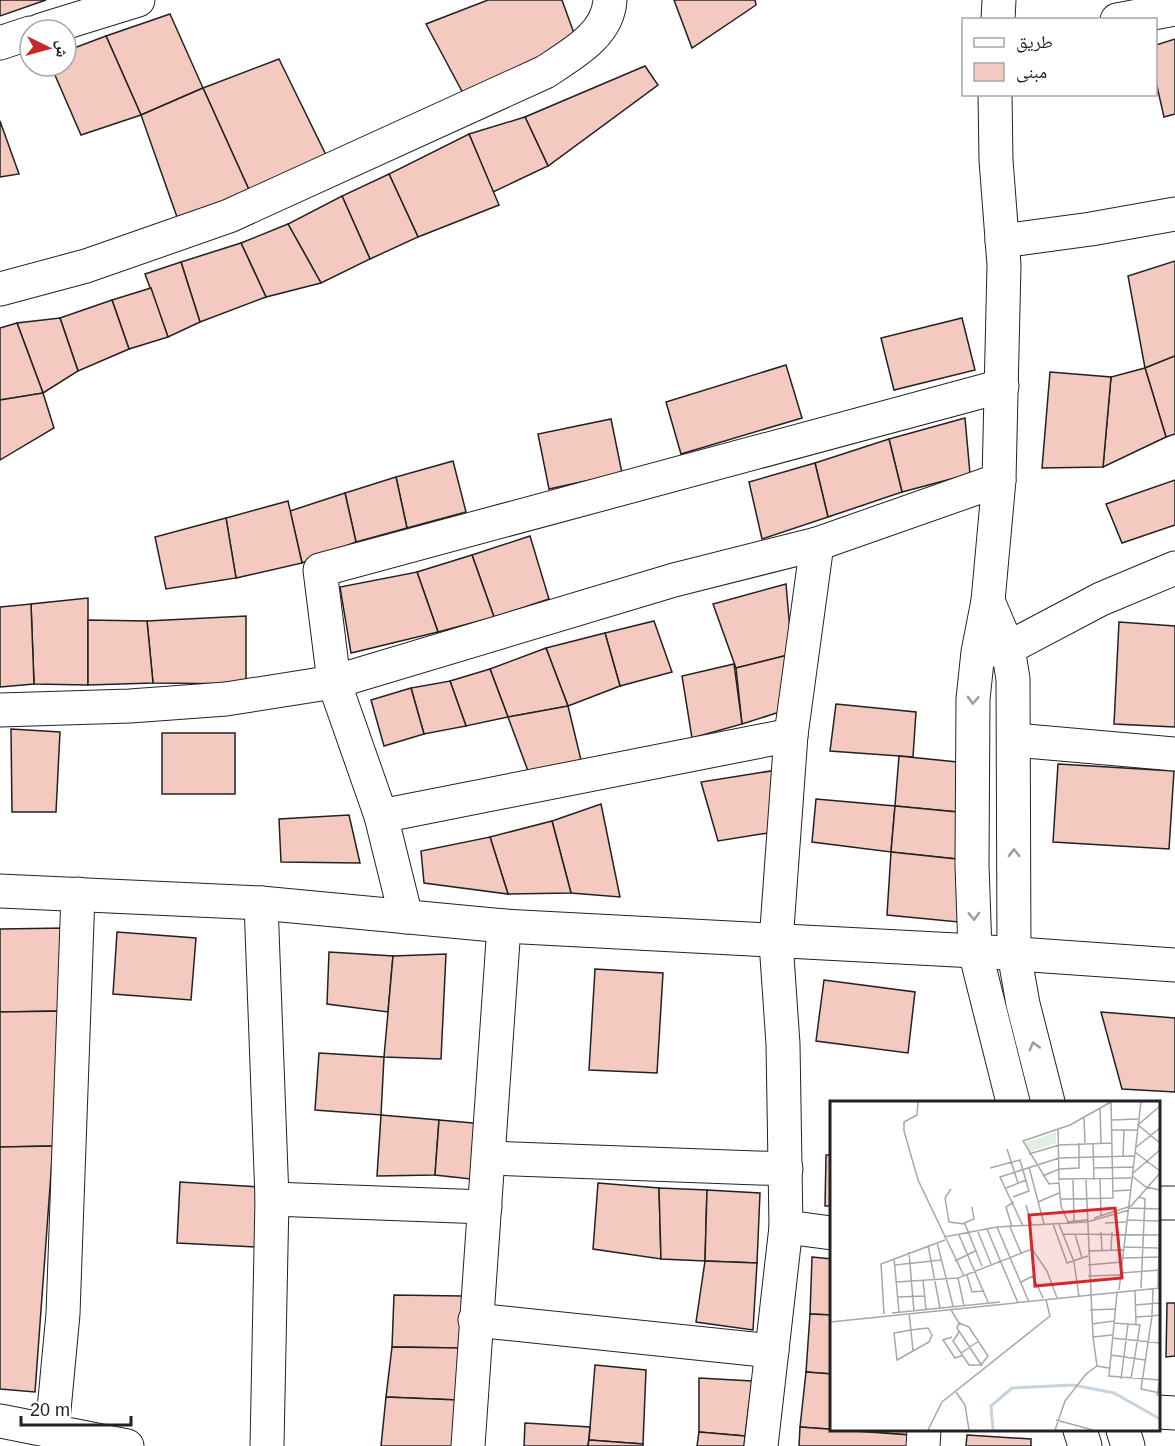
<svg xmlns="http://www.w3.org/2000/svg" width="1175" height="1446" viewBox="0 0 1175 1446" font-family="Arial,'Noto Naskh Arabic',sans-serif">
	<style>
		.building { fill: #f3c9c0; stroke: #222; stroke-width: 1.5 }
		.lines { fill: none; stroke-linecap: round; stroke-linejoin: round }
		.minor-casing { stroke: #222; stroke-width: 35 }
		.minor { stroke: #fff; stroke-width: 33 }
		.oneway { stroke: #9c9c9c }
		.inset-river { fill: none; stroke: #c7d3dd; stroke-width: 3 }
		.inset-road { fill: none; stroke: #a7a7a7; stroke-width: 1.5 }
		.view { fill: #d62828; fill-opacity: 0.15; stroke: #d62828; stroke-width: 3 }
		.inset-edge { fill: none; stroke: #222; stroke-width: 3 }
	</style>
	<rect width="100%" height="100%" fill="#fff"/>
	<g class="building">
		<polygon points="0,0 46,0 0,16"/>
		<polygon points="488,0 562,0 576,39 464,95 426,24"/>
		<polygon points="674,0 755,0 756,5 692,48"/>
		<polygon points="170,14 203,88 141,115 106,36"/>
		<polygon points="106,36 141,115 81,135 51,66 66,66 66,51"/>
		<polygon points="1175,39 1175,114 1164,117 1156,82 1156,45"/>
		<polygon points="279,59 326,155 250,192 203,88"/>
		<polygon points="645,66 658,85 548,166 525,117"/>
		<polygon points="203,88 250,192 177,217 141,115"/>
		<polygon points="525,117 548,166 493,192 469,134"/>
		<polygon points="0,121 19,174 0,177"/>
		<polygon points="469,134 499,205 418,237 389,174"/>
		<polygon points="389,174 418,237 370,259 342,196"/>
		<polygon points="342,196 370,259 321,283 288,224"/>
		<polygon points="288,224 321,283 266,297 241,243"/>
		<polygon points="241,243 266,297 200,322 181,262"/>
		<polygon points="1175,261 1175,356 1145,368 1128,276"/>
		<polygon points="181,262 200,322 168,337 145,274"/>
		<polygon points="151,288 168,337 129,349 112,300"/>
		<polygon points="112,300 129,349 78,371 60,318"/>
		<polygon points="60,318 78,371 43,393 17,323"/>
		<polygon points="962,318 975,370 894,390 881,338"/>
		<polygon points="17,323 43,393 0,400 0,328"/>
		<polygon points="1175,356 1175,434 1166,437 1145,368"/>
		<polygon points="786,365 802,418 681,454 666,402"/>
		<polygon points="1145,368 1166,437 1103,467 1111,377"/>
		<polygon points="1050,372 1111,377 1103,467 1042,468"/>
		<polygon points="43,393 54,428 0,460 0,400"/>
		<polygon points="965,418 970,474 902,492 889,439"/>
		<polygon points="611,419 622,473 549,489 538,434"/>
		<polygon points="889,439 902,492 828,517 815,463"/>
		<polygon points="453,461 466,512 407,528 396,477"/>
		<polygon points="815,463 828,517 762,539 749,482"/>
		<polygon points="396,477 407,528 356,542 345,493"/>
		<polygon points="1175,480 1175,525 1122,543 1106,504"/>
		<polygon points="345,493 356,542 302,563 290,511"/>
		<polygon points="288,501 302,563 236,578 226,518"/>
		<polygon points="226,518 236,578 166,589 155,537"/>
		<polygon points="530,536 549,599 494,617 472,555"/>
		<polygon points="472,555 494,617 438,632 417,572"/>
		<polygon points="417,572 438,632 351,653 340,587"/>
		<polygon points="786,584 792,654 736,668 713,604"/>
		<polygon points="88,598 88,685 34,684 31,604"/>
		<polygon points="31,604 34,684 0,687 0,607"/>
		<polygon points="246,616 246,684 153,683 147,621"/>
		<polygon points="88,620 147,621 153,683 88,685"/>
		<polygon points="654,621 672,672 620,686 605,633"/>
		<polygon points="1119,622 1175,626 1175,727 1114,724"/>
		<polygon points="605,633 620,686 568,706 546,648"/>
		<polygon points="546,648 568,706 508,717 490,669"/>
		<polygon points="792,654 789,709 742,724 736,668"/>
		<polygon points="734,664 742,724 692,738 682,676"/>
		<polygon points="490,669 508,717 466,726 450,681"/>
		<polygon points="450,681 466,726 424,734 411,688"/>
		<polygon points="411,688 424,734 384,746 371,700"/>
		<polygon points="836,704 916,712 913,757 830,751"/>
		<polygon points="568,706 581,760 528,771 508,717"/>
		<polygon points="11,729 60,732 56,812 12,812"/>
		<rect x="162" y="733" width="73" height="61"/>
		<polygon points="899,756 967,763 968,813 895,806"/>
		<polygon points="1058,764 1174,771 1169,849 1053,842"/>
		<polygon points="777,770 774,832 718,841 701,782"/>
		<polygon points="816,799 895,806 891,852 812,842"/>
		<polygon points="601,804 620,897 571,893 552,821"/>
		<polygon points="895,806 968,813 966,860 891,852"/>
		<polygon points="349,815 360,863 281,862 279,819"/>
		<polygon points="552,821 571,893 508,894 490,837"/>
		<polygon points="490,837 508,894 424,883 421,851"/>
		<polygon points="891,852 966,860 969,923 887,915"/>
		<polygon points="65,928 62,1011 0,1012 0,929"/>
		<polygon points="117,932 196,938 191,1000 113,994"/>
		<polygon points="329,952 393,956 388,1012 327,1004"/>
		<polygon points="446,954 441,1059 384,1057 393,956"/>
		<polygon points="595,969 663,973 657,1073 589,1070"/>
		<polygon points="824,980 915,992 908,1053 816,1041"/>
		<polygon points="62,1011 53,1146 0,1147 0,1012"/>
		<polygon points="1101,1012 1175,1018 1175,1092 1122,1089"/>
		<polygon points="319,1053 384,1057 381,1115 315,1110"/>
		<polygon points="381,1115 439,1120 435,1175 377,1176"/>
		<polygon points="439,1120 484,1124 480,1180 435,1175"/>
		<polygon points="53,1146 35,1392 0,1389 0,1147"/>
		<polygon points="826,1155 832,1155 832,1206 825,1206"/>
		<polygon points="180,1182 261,1187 258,1247 177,1243"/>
		<polygon points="598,1183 659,1188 661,1259 593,1249"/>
		<polygon points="659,1188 707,1190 705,1261 661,1259"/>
		<polygon points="707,1190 760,1193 757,1263 705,1261"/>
		<polygon points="812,1257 832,1259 832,1315 810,1314"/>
		<polygon points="705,1261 757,1263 753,1330 696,1322"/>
		<polygon points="394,1295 462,1296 462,1348 392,1347"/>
		<polygon points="1167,1303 1175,1303 1175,1356 1166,1357"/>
		<polygon points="810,1314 832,1315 832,1374 806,1372"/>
		<polygon points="392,1347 462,1348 458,1400 386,1397"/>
		<polygon points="595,1365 646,1370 643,1444 589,1440"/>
		<polygon points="806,1372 832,1374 832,1430 910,1430 910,1435 800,1427"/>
		<polygon points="699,1378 752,1381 745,1436 699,1432"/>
		<polygon points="386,1397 458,1400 456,1446 381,1446"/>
		<polygon points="525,1423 590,1427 588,1446 524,1446"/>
		<polygon points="800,1427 910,1435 909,1446 799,1446"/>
		<polygon points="699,1432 745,1436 744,1446 697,1446"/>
		<polygon points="967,1435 1031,1439 1031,1446 966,1446"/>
		<polygon points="589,1440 643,1444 643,1446 588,1446"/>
	</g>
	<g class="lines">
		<defs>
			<g id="minor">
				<polyline points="998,20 999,0"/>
				<polyline points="1117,20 1175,9"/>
				<polyline points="41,30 138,0"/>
				<polyline points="0,43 30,33"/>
				<polyline points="995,94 996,160 1004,265 999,480 988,601 978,652 973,699 972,865 975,951 1013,1102"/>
				<polyline points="1002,241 1091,229 1175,214"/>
				<path d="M 0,289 L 86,266 L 229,216 L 545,72 C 572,54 608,35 610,0"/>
				<polyline points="988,601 1008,648 1013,679 1014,953 1023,1004 1048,1102"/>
				<polyline points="986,651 1008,648 1101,599 1175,568"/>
				<polyline points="0,710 130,706 226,699 334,682 674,580 817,544 999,480"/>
				<polyline points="1014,740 1175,754"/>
				<polyline points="381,816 791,735"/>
				<polyline points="0,891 261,903 504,926 975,951 1175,965"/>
				<polyline points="261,903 272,1199 267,1446"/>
				<polyline points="406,917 381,816 334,682 320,570 1002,386"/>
				<polyline points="489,1158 786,1169"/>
				<polyline points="272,1199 485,1207"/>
				<polyline points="1158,1203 1175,1203"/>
				<polyline points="786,1227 832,1233"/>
				<polyline points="475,1320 772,1351"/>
				<polyline points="1158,1412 1175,1413"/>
				<polyline points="0,1421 127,1446"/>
				<polyline points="1080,1430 1085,1446"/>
				<polyline points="1123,1430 1128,1446"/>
				<polyline points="52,1431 63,1314 78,894"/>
				<polyline points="468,1446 504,926"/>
				<polyline points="761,1446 786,1227 783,1044 776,942 791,735 817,544"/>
				<polyline points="923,1446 924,1430"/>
			</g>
		</defs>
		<use href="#minor" class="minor-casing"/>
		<use href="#minor" class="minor"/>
	</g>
	<defs><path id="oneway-chevron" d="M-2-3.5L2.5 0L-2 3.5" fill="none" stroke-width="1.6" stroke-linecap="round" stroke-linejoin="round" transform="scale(1.5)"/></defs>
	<g class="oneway">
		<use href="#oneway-chevron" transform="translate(973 700) rotate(93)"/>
		<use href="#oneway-chevron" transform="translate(1014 853) rotate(-91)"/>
		<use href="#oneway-chevron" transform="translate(974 916) rotate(88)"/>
		<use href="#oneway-chevron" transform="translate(1034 1046) rotate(-105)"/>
	</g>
	<g transform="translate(830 1101)">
		<rect width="330" height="330" fill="#fff"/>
		<path d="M 226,31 L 226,42 L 200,51 L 195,42 Z" fill="#e0efe3"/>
		<path class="inset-river" d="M 163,329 L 161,305 L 182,287 L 243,284 L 284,292 L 330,318"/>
		<path class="inset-road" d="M 88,1 L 87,14 L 74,21 L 74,30 L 88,79 L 134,175M 330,5 L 308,24 L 330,42M 270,7 L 271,42M 254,16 L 255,42M 282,19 L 308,18M 228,28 L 229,80M 282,29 L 307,29M 263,42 L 264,79M 305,47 L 330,27M 177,48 L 188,82M 305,51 L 330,70M 199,53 L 229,44 L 282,42M 293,55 L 294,29M 199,66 L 214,123M 160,67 L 190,59 L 199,90 L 183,96M 263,67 L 303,66M 302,73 L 330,49M 213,75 L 229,68 L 249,67 L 249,42M 302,75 L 316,86 L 330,89M 229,78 L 301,77M 270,78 L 271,114M 243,79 L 244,120M 256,79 L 263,236 L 267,265 L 279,267M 176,87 L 196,79M 121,88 L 115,97 L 119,121 L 135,123 L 152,165M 283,90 L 301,89M 309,96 L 315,98 L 311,187M 231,98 L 283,97 L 281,1M 208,101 L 229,92M 196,104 L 202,125M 299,107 L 330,108 L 328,186M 264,117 L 301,105 L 330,72M 296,119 L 329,120M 237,121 L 257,119M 134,122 L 144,118 L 142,106M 275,122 L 296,121M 223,123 L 237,162 L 258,155M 229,123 L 244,161 L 249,196M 239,123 L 231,105 L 229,82 L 219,83 L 193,40 L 240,24 L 281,1M 193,125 L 170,76 L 229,57 L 304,55M 167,126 L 199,201M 180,126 L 191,152M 182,126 L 176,106 L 184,101M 157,128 L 188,202M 148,131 L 161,163M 271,131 L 272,149M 233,133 L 330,134M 245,133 L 252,157M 129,134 L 158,201M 114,136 L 167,126 L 257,121 L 299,109M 107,141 L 123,205M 98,144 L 110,207M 293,146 L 328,147M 281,149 L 282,131M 258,150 L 293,149M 79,151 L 84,211M 64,157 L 69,211M 293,157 L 330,156M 125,160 L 145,150M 65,164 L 111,159M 258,164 L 292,161M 291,172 L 330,169M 137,174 L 142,191 L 154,190M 258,175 L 290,174M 128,177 L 134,205M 93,179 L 96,208M 66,181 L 128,177 L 202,148 L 217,170 L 227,197M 191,181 L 203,175 L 213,197M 323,188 L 322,215 L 330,214M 289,189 L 311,1M 305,190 L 306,224M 287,192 L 279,275 L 330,279M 67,196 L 95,195M 305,204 L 330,202M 121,209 L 129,222 L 127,227 L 152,265M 260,209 L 285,208M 62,212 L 170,201M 54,213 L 51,163 L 115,139M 79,213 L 81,229 L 98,227 L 102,234 L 99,241 L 83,250M 306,216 L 322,215 L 311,288 L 330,292M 0,221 L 330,187M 129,222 L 139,226 L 158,255 L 151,264 L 139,264 L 123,240 L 129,231M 284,222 L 310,224 L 301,278M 262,223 L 284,220M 81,229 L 83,250 L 67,259 L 64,232 ZM 122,236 L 113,239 L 125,257 L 133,254M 263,236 L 282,234M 282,237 L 330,242M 131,252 L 149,240M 281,254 L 315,259M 291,278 L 298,223M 126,291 L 135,304 L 139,329M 327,295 L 330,277M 226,319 L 263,329M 98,329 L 112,301 L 220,215 L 216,199M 225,329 L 235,300 L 256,273 L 267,265"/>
		<path class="view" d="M 285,107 L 292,177 L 205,185 L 199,114 Z"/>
		<rect width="330" height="330" class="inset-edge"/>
	</g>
	<rect x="962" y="18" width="195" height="78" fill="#ffffff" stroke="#a7a7a7" stroke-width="1.5"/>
	<rect x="974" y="38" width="30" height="9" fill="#ffffff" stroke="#a7a7a7" stroke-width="1.5"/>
	<text x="1016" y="48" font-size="18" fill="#222222">طريق</text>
	<rect x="974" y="63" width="30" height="18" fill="#f3c9c0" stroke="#a7a7a7" stroke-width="1.5"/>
	<text x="1016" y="78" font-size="18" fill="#222222">مبنى</text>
	<g transform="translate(48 48) rotate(95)"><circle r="28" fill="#ffffff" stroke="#a7a7a7" stroke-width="1.5"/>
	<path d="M0-4.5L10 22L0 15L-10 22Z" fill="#c62828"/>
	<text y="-9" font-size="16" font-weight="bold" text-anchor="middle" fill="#222222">ش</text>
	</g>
	<path d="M21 1416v9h110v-9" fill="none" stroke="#222222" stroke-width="3"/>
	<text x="30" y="1416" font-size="18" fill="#222222" stroke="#ffffff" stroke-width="4.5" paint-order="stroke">20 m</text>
</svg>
